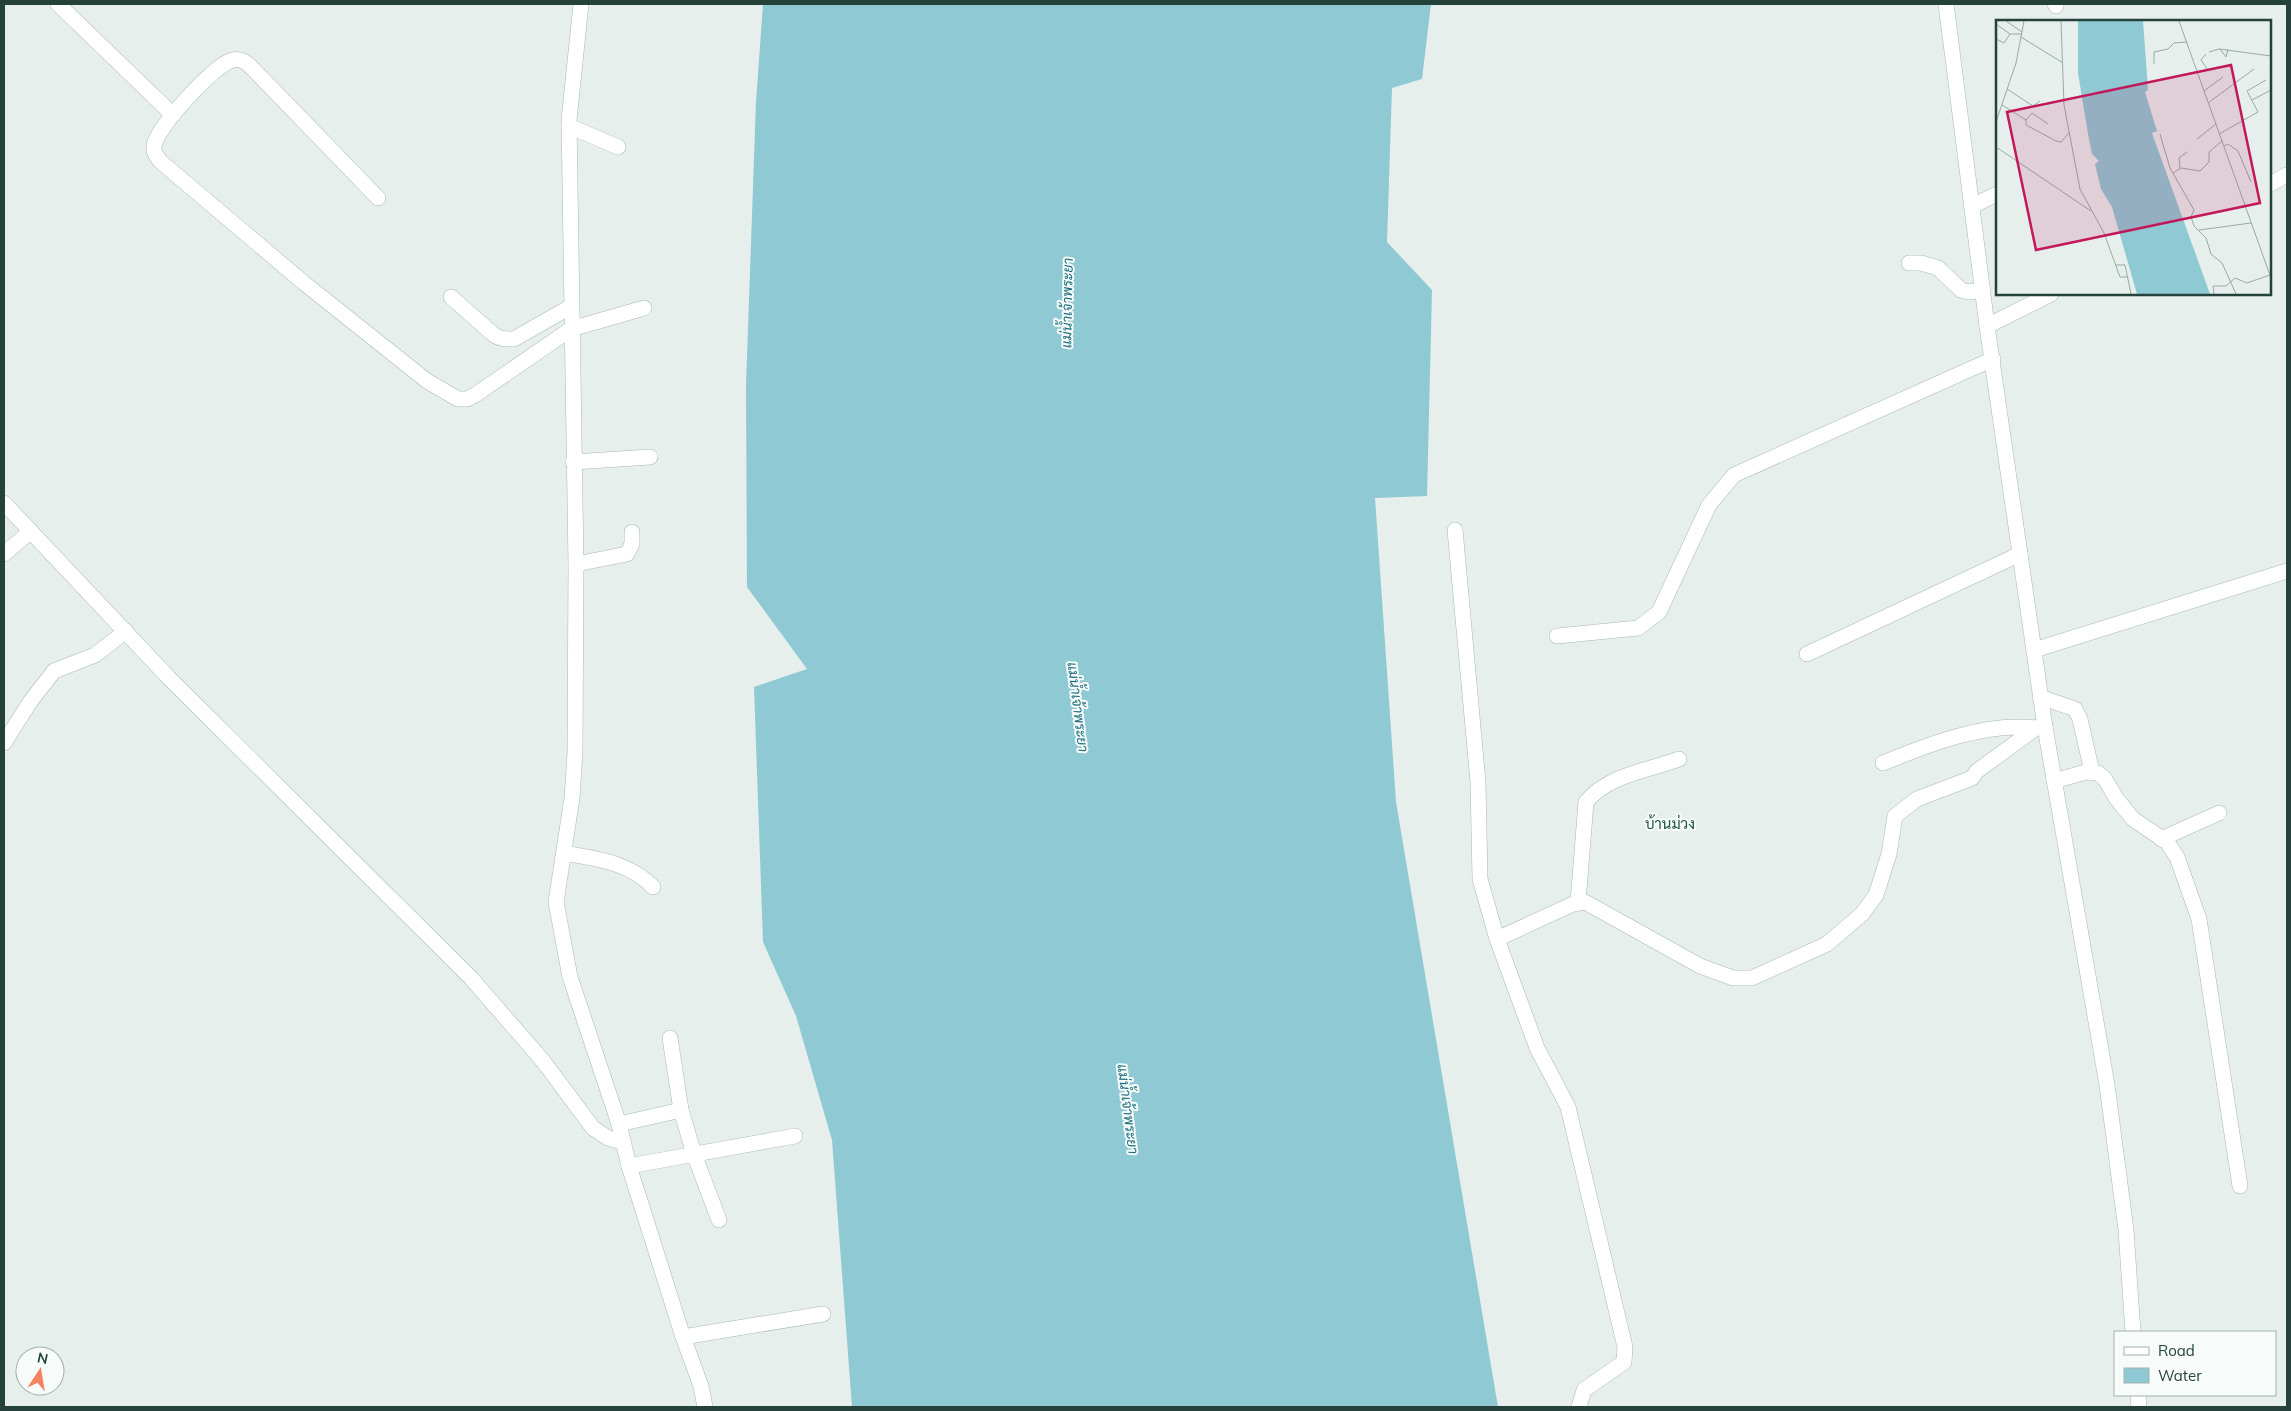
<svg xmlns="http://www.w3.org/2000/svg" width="2291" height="1411" viewBox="0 0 2291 1411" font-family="Mulish,Sarabun,sans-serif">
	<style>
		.water { fill: #8ec9d4 }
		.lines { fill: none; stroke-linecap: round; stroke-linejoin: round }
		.minor-casing { stroke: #a8b8b2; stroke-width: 16 }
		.minor { stroke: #fff; stroke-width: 15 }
		.labels { text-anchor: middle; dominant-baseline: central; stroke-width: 4; stroke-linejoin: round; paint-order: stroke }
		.water-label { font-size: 14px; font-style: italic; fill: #1c6f80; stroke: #f7fbf9 }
		.quarter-label { font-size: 15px; fill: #1f5548; stroke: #f7fbf9 }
		.inset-road { fill: none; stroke: #98aaa4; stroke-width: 1 }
		.view { fill: #c2185b; fill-opacity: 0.15; stroke: #c2185b; stroke-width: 2.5 }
		.inset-edge { fill: none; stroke: #24423a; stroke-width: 2.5 }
	</style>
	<rect width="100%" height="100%" fill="#e6efeb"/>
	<polygon class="water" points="763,4 1431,4 1422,79 1392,88 1387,242 1432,290 1427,496 1375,498 1396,802 1498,1407 852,1407 832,1140 796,1016 763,942 754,687 807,669 747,587 746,385 756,102"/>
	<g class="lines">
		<defs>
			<g id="minor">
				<polyline points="58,4 172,114"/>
				<polyline points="581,4 569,120 576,564 575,752 572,798 556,902 570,977 619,1124 629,1166 683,1337 701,1386 705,1407"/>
				<polyline points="1946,4 1987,326 2045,727 2107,1085 2126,1230 2133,1332"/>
				<polyline points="2055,4 2056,6"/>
				<polyline points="569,126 618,147"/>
				<polyline points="2270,184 2287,175"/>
				<path d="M 378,198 L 253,69 C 247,63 242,58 233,60 C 216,63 156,128 154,146 C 153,153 157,157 161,162 L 304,283 L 427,381 L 458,399 L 467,399 L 475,395 L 571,329 L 644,308"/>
				<polyline points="1972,206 1997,194"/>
				<polyline points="1909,263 1921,263 1938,268 1961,290 1968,292 1983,290"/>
				<path d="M 451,297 L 493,334 C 499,339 505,339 514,339 L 570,307"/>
				<polyline points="1987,326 2051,294"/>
				<polyline points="573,462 650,457"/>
				<polyline points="4,503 169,678 471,978 543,1061 593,1128 608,1138 622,1142"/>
				<polyline points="1455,530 1478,782 1480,879 1497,939 1537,1048 1568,1107 1625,1347 1624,1362 1584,1390 1579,1407"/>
				<polyline points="4,554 31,531"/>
				<polyline points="576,564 627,554 632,544 632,532"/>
				<polyline points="1557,636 1638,628 1659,612 1709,505 1734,475 1993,359"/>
				<polyline points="2034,650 2287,571"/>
				<polyline points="1807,654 2020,554"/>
				<polyline points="2040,697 2075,709 2080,719 2092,772"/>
				<polyline points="4,743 30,702 54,671 95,655 126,631"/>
				<path d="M 1883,763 C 1929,744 1986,722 2036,728"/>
				<polyline points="2054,781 2086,772 2098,773 2105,779 2116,798 2133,819 2167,842 2177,857 2199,919 2240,1186"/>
				<polyline points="2161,839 2219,813"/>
				<path d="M 564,853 C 597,859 629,862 653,887"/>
				<path d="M 1578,902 L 1586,802 C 1608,775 1647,771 1679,759"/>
				<polyline points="1497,939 1573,904 1585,902 1700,966 1733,978 1752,978 1827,944 1862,914 1876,895 1889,854 1895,816 1917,799 1972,778 1977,771 2036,728 2045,727"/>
				<polyline points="681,1110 694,1154 719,1220"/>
				<polyline points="619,1124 681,1110 670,1038"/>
				<polyline points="629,1166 795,1136"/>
				<polyline points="683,1337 823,1314"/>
				<polyline points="2138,1395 2139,1407"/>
			</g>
		</defs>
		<use href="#minor" class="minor-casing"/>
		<use href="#minor" class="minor"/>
	</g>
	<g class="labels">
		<g class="water-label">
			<text transform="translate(1067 303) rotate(-89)">แม่น้ำเจ้าพระยา</text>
			<text transform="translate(1078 707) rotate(83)">แม่น้ำเจ้าพระยา</text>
			<text transform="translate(1128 1109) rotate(83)">แม่น้ำเจ้าพระยา</text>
		</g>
		<g class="quarter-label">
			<text x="1670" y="823">บ้านม่วง</text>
		</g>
	</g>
	<g transform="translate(1996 20)">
		<rect width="275" height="275" fill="#e6efeb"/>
		<path d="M 82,1 L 147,1 L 152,70 L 149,72 L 161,111 L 156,113 L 214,274 L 141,274 L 116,187 L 105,169 L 99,144 L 103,141 L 96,134 L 92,114 L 82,53 Z" fill="#8ec9d4"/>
		<path class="inset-road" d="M 10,1 L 26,12M 65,1 L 68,85 L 84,169 L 108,213 L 124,257 L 132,257M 183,1 L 275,258M 0,4 L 14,14 L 26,14M 25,17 L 67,43M 0,19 L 8,23 L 14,14M 224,29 L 230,37 L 232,29M 213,32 L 223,29 L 275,36M 210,34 L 205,40 L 212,50M 158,44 L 158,32 L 172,29 L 178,23 L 191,22M 11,69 L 37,86 L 44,81M 208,71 L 227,57M 256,80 L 275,70M 212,83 L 258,49M 6,85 L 30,100 L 30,105 L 60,121 L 65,122 L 73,113M 30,100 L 36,93 L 52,104M 0,102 L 20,43 L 28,1M 164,114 L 174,148 L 198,190 L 195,197 L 198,206 L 210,218 L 215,234 L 226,243 L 240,274M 223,114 L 262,92 L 251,71 L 270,60M 201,119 L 220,104M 228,126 L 232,124 L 242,131 L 255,162M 0,127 L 95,191M 184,148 L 183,138 L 191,132M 177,153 L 185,148 L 204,151 L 213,142 L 213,132 L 226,121M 203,210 L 255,203M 120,245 L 129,245 L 135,274M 218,274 L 217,266 L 230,266 L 239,258 L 251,263 L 274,255"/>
		<path class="view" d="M 235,45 L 264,183 L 40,230 L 11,92 Z"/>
		<rect width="275" height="275" class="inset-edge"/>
	</g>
	<rect width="2291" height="1411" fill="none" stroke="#24423a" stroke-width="10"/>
	<rect x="2114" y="1331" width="162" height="65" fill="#f7fbf9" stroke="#a3b1ad"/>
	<rect x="2124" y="1347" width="25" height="8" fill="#ffffff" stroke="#a3b1ad"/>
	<text x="2158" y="1356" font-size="15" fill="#24423a">Road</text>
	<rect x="2124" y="1368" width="25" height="15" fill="#8ec9d4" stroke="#a3b1ad"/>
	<text x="2158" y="1381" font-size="15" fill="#24423a">Water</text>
	<g transform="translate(40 1371) rotate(12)"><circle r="24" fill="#f7fbf9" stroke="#a3b1ad"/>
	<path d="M0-4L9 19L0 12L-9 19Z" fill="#f4845f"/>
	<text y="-8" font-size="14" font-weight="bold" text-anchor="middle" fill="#24423a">N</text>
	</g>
</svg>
